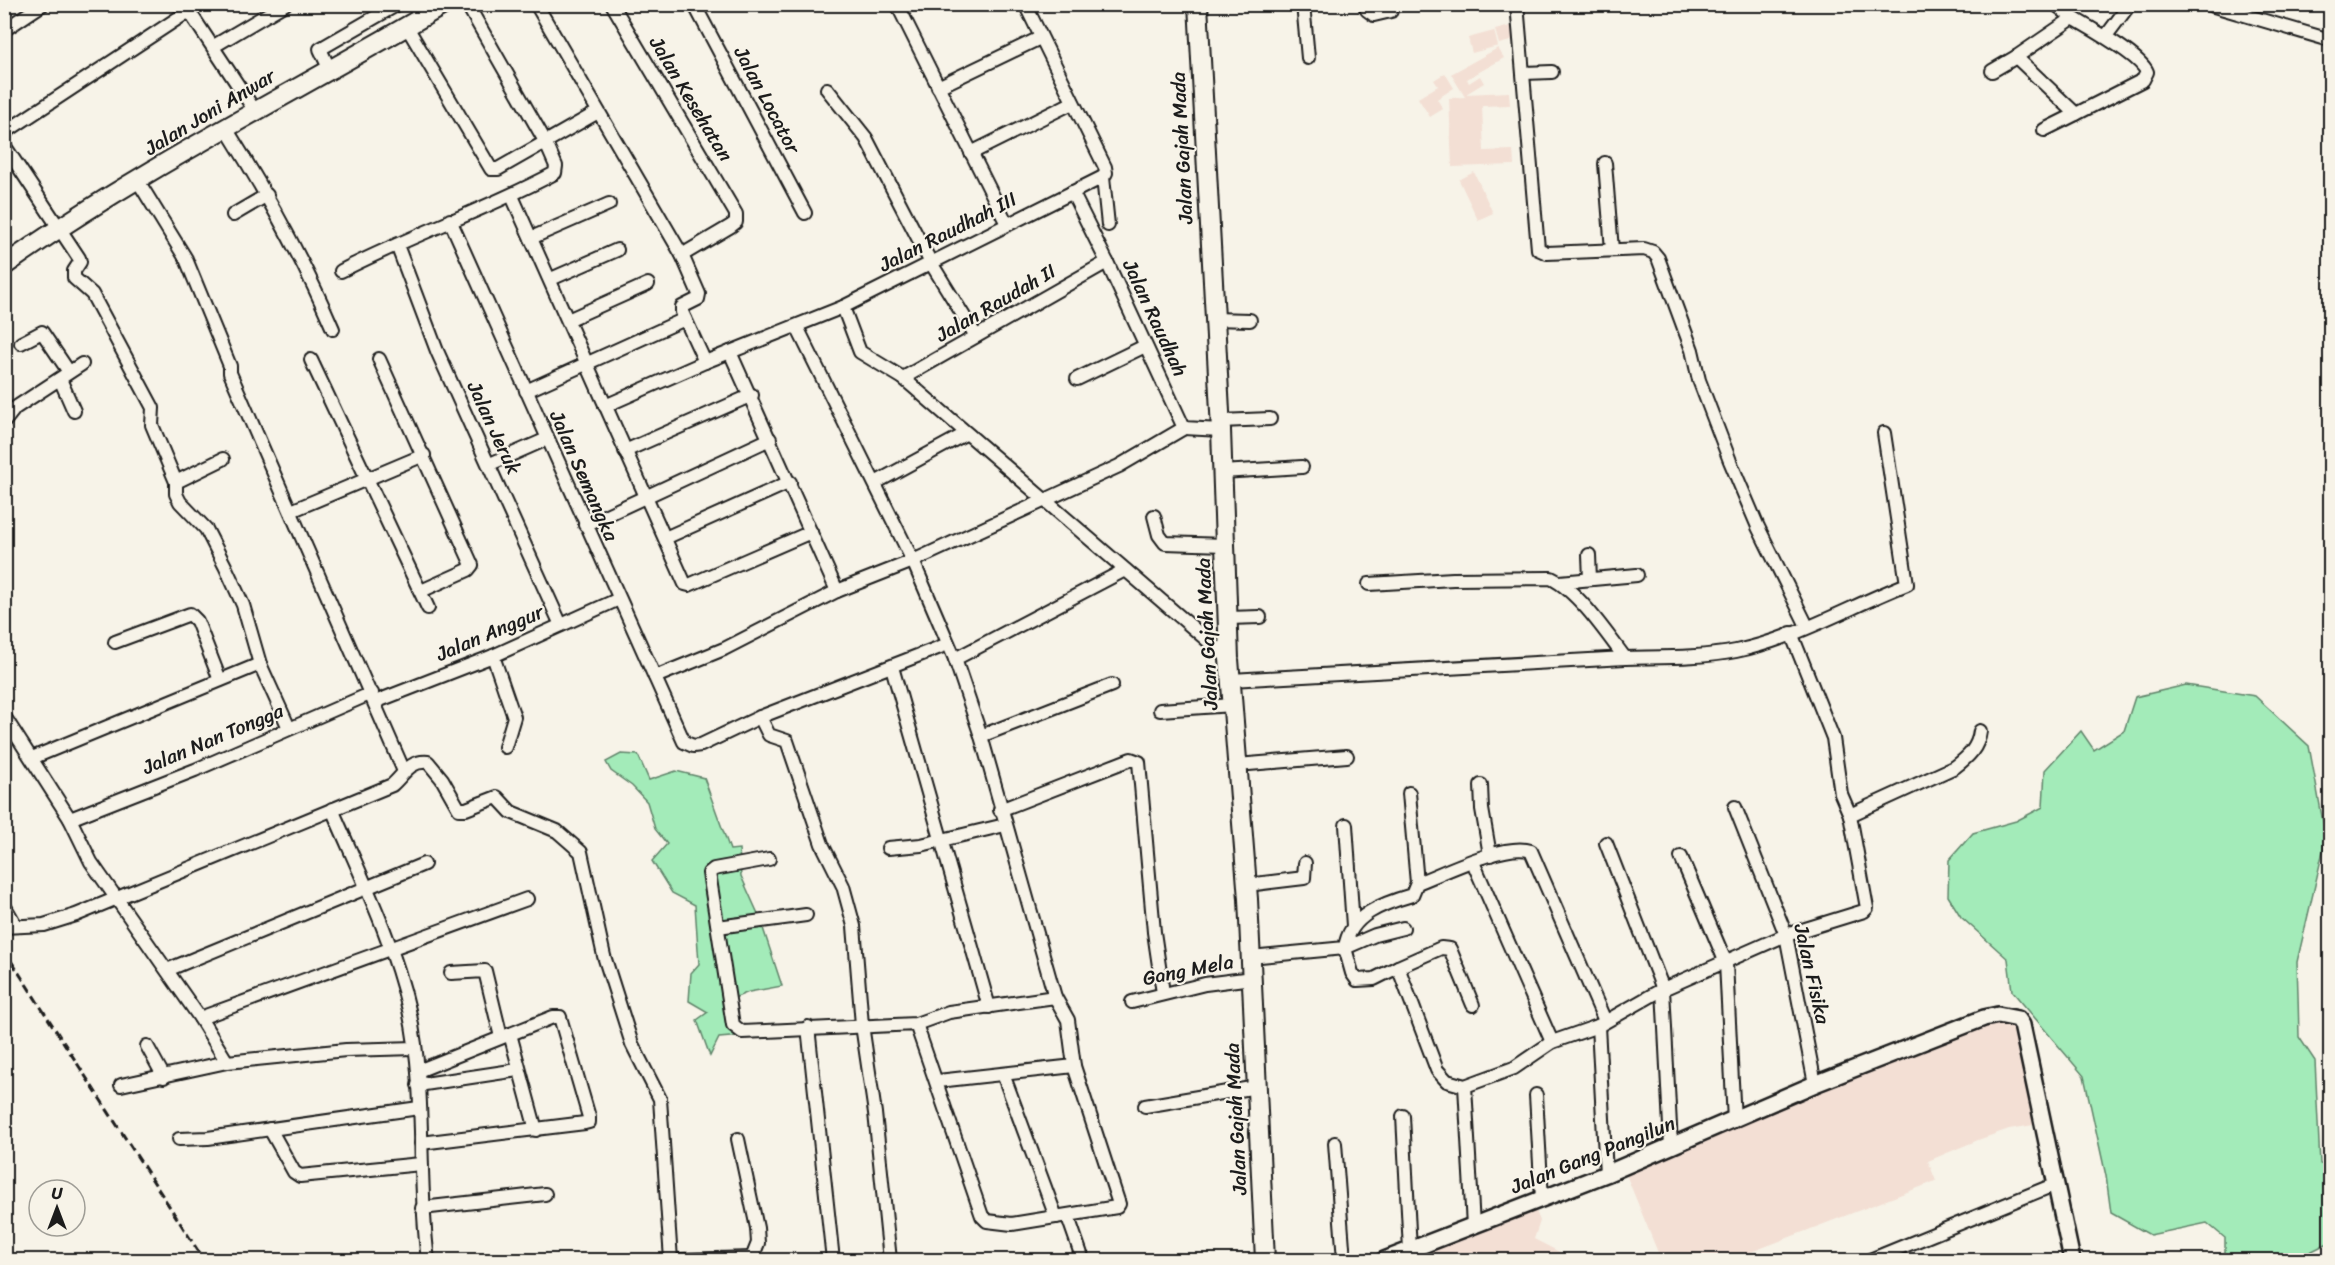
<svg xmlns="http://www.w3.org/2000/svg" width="2335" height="1265" viewBox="0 0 2335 1265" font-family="Sriracha,sans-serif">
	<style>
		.built { fill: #f3dfd4 }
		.green { fill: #a3ebb9; stroke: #60846a; stroke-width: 1.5 }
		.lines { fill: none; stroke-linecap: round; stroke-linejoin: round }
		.minor-casing { stroke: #1c1c1c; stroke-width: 16 }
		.tertiary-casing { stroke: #1c1c1c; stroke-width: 20 }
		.secondary-casing { stroke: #1c1c1c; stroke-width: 22 }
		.minor { stroke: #f7f3e8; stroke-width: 12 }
		.tertiary { stroke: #f7f3e8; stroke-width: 15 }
		.secondary { stroke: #f7f3e8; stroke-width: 18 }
		.rail { stroke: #1c1c1c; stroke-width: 3; stroke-dasharray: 9 4.5; stroke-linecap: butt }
		.labels { text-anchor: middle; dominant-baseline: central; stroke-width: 4.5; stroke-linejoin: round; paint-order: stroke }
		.street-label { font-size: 20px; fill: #1c1c1c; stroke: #f7f3e8 }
	</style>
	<rect width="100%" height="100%" fill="#f7f3e8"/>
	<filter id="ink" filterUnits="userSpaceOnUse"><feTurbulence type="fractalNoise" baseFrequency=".0167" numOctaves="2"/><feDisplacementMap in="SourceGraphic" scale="12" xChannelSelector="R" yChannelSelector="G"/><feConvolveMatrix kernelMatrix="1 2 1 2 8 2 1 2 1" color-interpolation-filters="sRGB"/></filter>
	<g filter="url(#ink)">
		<g class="built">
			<polygon points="1514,25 1518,39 1499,44 1495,30"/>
			<polygon points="1494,31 1498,46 1472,53 1468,38"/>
			<polygon points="1498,48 1504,58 1467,79 1469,83 1480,76 1484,83 1466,94 1509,92 1510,105 1482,106 1484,151 1513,150 1514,165 1452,167 1449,98 1465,97 1451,74"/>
			<polygon points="1445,73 1454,88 1437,99 1443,109 1430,117 1418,98 1438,86 1434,80"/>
			<polygon points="1474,172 1493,213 1478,220 1459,180"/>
			<polygon points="1997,1018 2014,1024 2040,1124 2009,1129 1978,1140 1928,1161 1936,1181 1730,1260 1661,1260 1625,1172 1837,1082"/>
			<polygon points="1534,1206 1540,1221 1534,1239 1575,1260 1400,1260"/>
		</g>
		<g class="green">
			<polygon points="2186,685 2255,696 2309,746 2326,838 2297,962 2298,995 2299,1037 2315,1061 2320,1164 2330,1166 2330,1242 2300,1257 2299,1260 2225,1260 2225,1238 2207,1223 2150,1235 2111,1213 2106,1176 2084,1076 2012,991 2008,959 1961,917 1948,896 1949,860 1973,833 2016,821 2043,807 2045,770 2081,731 2094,750 2124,731 2135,697"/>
			<polygon points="621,754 638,755 649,780 676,771 704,778 730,850 739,849 741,876 759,916 782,986 749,992 734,998 742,1036 719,1038 710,1056 697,1020 708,1012 689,1001 691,973 699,964 695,905 672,893 652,861 667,844 655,829 647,802 632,786 611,771 606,762"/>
		</g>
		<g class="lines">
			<defs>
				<g id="minor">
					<polyline points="413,4 422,18"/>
					<polyline points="536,4 682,255 699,294 698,299 682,307 682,312 705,362"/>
					<polyline points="612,4 736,214 736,222 731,226 682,255"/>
					<polyline points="694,4 805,213"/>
					<polyline points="897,4 1007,224"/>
					<polyline points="1303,4 1308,58"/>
					<polyline points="1364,4 1367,10 1374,15 1391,11"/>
					<polyline points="1517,4 1538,249 1547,253 1644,249 1653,252 1658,258 1692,350 1699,380 1730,461 1758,527 1807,626"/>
					<polyline points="2055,4 2073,18"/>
					<polyline points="2207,4 2330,40"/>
					<polyline points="185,5 255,111"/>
					<path d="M 2073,18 C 2090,28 2140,55 2147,72 L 2143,80 L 2076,114 L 2016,57 Z"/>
					<polyline points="407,27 491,169 498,169 598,112"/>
					<polyline points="4,30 43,4"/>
					<polyline points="2106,36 2130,4"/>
					<polyline points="214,46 285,4"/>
					<polyline points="329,68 320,49 398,4"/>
					<polyline points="1992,71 2016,57"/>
					<polyline points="1524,73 1552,72"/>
					<polyline points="938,87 1040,38"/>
					<polyline points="827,89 866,138 931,263 976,336"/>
					<path d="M 227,130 C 267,194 303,259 333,329"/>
					<polyline points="2044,130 2076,114"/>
					<polyline points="4,133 189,11"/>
					<polyline points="4,145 79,258 80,262 74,271 74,278 92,294 153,408 152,425 176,482 176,494 180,502 206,529 225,566 243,605 260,664 289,728"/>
					<polyline points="971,153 1072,103"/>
					<polyline points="1605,163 1612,250"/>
					<polyline points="1103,177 1108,225"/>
					<polyline points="138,181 186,259 230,366 230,373 403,769"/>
					<polyline points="1072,192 1107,262 1184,428 1221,430"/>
					<polyline points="512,196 685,584 689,585 811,532"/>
					<polyline points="233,215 267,195"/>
					<polyline points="450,220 684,742 693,746 701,745 760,717 948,644"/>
					<polyline points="531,238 609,204"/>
					<polyline points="397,245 437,351 561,625"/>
					<path d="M 341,271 C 411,235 486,210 555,173 L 556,166 L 545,141 L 467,4"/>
					<polyline points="551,279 617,250"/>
					<polyline points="843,307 860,352 903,378 1229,659"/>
					<polyline points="570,319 648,284"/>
					<polyline points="1213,319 1250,320"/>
					<polyline points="797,327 913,561 955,659 981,736 1055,997"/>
					<polyline points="21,343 42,332 69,372"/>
					<polyline points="730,352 837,591"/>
					<polyline points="379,359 472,565 468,570 421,591"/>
					<polyline points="311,360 428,608"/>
					<polyline points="903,378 1107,262"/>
					<polyline points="60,379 74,411"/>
					<polyline points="1077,379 1145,346"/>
					<polyline points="526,391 685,319"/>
					<polyline points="605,406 705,362 843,307 1103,177 1106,173 1105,167 1025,4"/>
					<polyline points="1220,421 1270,419"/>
					<polyline points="4,422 15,408 82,364"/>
					<polyline points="625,451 752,395"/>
					<polyline points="490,464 547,439"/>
					<polyline points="1222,472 1302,467"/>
					<polyline points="176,482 223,459"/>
					<polyline points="875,483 965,434"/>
					<polyline points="291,511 424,455"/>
					<polyline points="1154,516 1159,535 1165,543 1225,545"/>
					<polyline points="585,525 770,439"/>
					<polyline points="665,538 790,482"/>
					<polyline points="1589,555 1590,579"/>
					<polyline points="1560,582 1637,575"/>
					<polyline points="1228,618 1260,617"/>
					<polyline points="1791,633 1833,738 1841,794 1850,815"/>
					<polyline points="115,642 190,614 197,621 220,680"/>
					<polyline points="493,656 514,717 505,747"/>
					<path d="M 1625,658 C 1662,657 1700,658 1736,651 C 1795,639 1851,606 1907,584 L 1884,433"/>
					<polyline points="955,659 1125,570"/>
					<polyline points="892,667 989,1007"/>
					<polyline points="655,677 724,649 837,591 913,561 1119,466 1184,428"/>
					<path d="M 1231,680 L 1625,658 C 1607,634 1578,591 1551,578 L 1453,579 L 1369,584"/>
					<polyline points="375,702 493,656 619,599"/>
					<polyline points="1160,710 1233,705"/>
					<polyline points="4,716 70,819 91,862 200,1018 227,1062"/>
					<polyline points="760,717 769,735 787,741 822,844 843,886 854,926 862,1025 875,1113 890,1260"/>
					<polyline points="981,736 1112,685"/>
					<polyline points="32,758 260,664"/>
					<polyline points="1237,765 1347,756"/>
					<polyline points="1481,785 1482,809 1490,855"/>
					<polyline points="1409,793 1417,883"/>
					<polyline points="1735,807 1786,935 1815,1084"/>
					<path d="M 332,809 C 360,874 393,940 409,1010 C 427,1092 417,1178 428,1260"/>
					<polyline points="1000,810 1131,759 1139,762 1154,932 1163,993"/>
					<polyline points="70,819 195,770 372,693"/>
					<polyline points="1346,825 1353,926"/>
					<polyline points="1606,843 1663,989 1671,1146"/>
					<polyline points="888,848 921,845 1005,825"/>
					<polyline points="1681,857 1726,963 1734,1121"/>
					<polyline points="769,859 714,869 709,873 733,1025 742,1032 916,1024 949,1012 1055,997 1068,1020 1074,1066 1119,1204 1117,1207 1012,1224 987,1221 982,1216 916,1024"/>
					<polyline points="1473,862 1552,1042"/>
					<polyline points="1247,885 1304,878 1305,863"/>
					<polyline points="4,905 16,926"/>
					<path d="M 4,927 L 44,925 L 76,915 L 392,785 C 404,775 409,760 428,762 L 442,779 L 459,809 L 466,809 L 497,797 L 511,812 L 557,831 L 581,852 L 604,956 L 632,1044 L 660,1099 L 671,1260"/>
					<polyline points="718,927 806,915"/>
					<path d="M 1403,928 L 1375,935 L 1345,948 L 1352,973 L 1357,980 L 1374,979 L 1398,967 L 1437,1070 L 1447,1081 L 1465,1086 L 1514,1068 L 1552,1042 L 1598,1026 L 1663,989 L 1786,935 L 1864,911 L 1867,908 L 1850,815 L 1955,767 C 1968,757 1978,748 1980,731"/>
					<path d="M 1250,957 L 1345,948 C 1349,915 1384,903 1412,895 L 1417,883 C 1444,873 1505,842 1531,851 L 1605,1021"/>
					<polyline points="1398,967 1441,948 1450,949 1473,1005"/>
					<polyline points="167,970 424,864"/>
					<polyline points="451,973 485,971 501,1037"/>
					<polyline points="1132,1002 1205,984 1252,978"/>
					<polyline points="200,1018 527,899"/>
					<polyline points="1598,1026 1606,1174"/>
					<polyline points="808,1027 833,1260"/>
					<polyline points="510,1034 536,1130"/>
					<polyline points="147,1046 164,1077"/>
					<polyline points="418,1071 553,1017 560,1017 589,1117 589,1122 585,1123 421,1143"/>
					<polyline points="1003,1074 1056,1217"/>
					<polyline points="938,1081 1074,1066"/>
					<polyline points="121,1085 227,1062 346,1050 415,1048"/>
					<polyline points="418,1085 518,1070"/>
					<polyline points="1465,1086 1473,1226"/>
					<polyline points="1536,1095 1542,1199"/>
					<polyline points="1145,1106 1257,1087"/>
					<polyline points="1403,1116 1410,1250"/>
					<polyline points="270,1129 294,1172 300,1176 421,1164"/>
					<polyline points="179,1139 208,1138 419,1108"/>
					<polyline points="738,1139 757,1228 758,1243 752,1258"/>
					<polyline points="1335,1143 1344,1260"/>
					<polyline points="422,1208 545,1194"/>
					<polyline points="1068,1217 1083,1260"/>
					<polyline points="680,1260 752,1258 752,1260"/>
					<polyline points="1870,1260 2056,1184"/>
				</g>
				<polyline id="tertiary" points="1384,1260 1606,1174 1815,1084 1984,1018 1998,1015 2018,1019 2022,1025 2072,1260"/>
				<g id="secondary">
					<polyline points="1198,4 1221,430 1229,659 1248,899 1265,1260"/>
					<path d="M 4,266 C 143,167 298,91 445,4"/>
				</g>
			</defs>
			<use href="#minor" class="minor-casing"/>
			<use href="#tertiary" class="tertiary-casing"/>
			<use href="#secondary" class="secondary-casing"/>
			<use href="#minor" class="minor"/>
			<use href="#tertiary" class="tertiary"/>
			<use href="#secondary" class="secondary"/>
			<polyline class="rail" points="4,950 204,1260"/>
		</g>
	</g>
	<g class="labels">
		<g class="street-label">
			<text transform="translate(691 99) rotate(59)">Jalan Kesehatan</text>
			<text transform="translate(767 100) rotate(62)">Jalan Locator</text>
			<text transform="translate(210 112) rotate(-31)">Jalan Joni Anwar</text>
			<text transform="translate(1182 148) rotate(-93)">Jalan Gajah Mada</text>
			<text transform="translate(948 232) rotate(-27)">Jalan Raudhah III</text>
			<text transform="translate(996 303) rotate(-30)">Jalan Raudah II</text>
			<text transform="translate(1155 318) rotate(65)">Jalan Raudhah</text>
			<text transform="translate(494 428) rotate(65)">Jalan Jeruk</text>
			<text transform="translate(584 476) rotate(66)">Jalan Semangka</text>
			<text transform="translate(490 633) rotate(-23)">Jalan Anggur</text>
			<text transform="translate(1207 634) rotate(-93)">Jalan Gajah Mada</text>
			<text transform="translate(213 739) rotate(-23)">Jalan Nan Tongga</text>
			<text transform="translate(1188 970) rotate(-11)">Gang Mela</text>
			<text transform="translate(1812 974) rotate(77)">Jalan Fisika</text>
			<text transform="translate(1236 1119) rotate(-93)">Jalan Gajah Mada</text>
			<text transform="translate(1593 1155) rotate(-22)">Jalan Gang Pangilun</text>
		</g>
	</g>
	<rect width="2335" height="1265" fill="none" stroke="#f7f3e8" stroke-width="24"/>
	<rect x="12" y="12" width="2311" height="1241" fill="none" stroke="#1c1c1c" stroke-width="2" filter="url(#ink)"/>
	<g transform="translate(57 1208)"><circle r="28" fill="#f7f3e8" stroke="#9f9d96" stroke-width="1.5"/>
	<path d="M0-4.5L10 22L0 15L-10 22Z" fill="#1c1c1c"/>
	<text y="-9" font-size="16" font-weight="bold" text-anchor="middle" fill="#1c1c1c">U</text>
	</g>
</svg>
